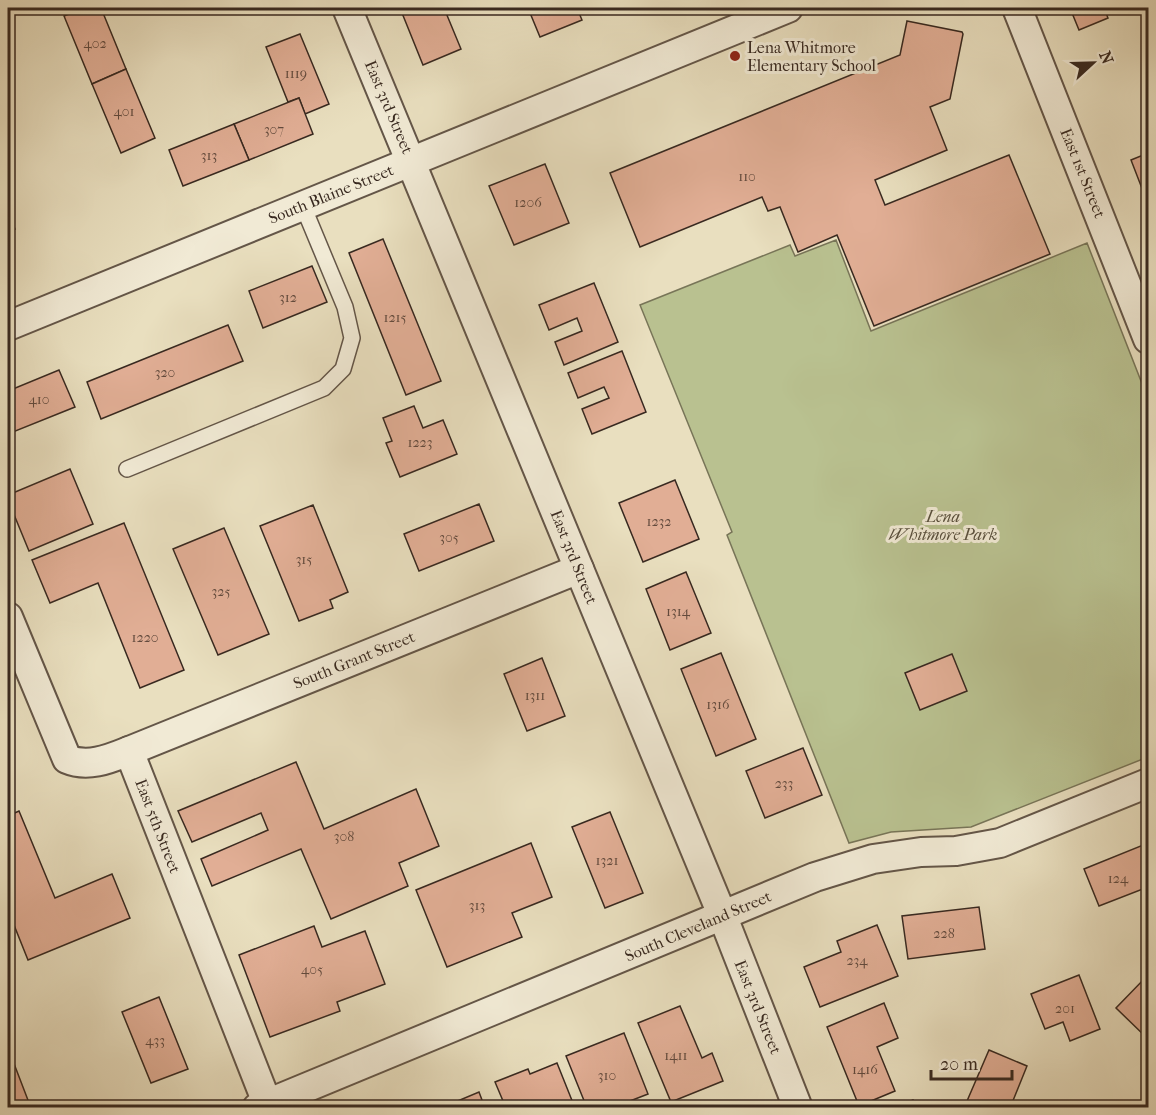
<svg xmlns="http://www.w3.org/2000/svg" width="1156" height="1115" viewBox="0 0 1156 1115" font-family="'IM FELL French Canon',serif">
	<style>
		.green { fill: #b9c190; stroke: #787558; stroke-width: 1.5 }
		.building { fill: #e1ae95; stroke: #382920; stroke-width: 1.5 }
		.lines { fill: none; stroke-linecap: round; stroke-linejoin: round }
		.lane-casing { stroke: #645648; stroke-width: 18 }
		.street-casing { stroke: #645648; stroke-width: 32 }
		.lane { stroke: #f1ead5; stroke-width: 15 }
		.street { stroke: #f1ead5; stroke-width: 28 }
		.poi-dot { fill: #8f2418; stroke: #f1ead5; stroke-width: 2 }
		.labels { text-anchor: middle; dominant-baseline: central; stroke-width: 6; stroke-linejoin: round; paint-order: stroke }
		.number-label { font-size: 14px; fill: #624a3d }
		.poi-label { font-size: 16px; fill: #382920; stroke: #f1ead5; text-anchor: start }
		.street-label { font-size: 16px; fill: #382920; stroke: #f1ead5 }
		.park-label { font-size: 16px; font-style: italic; fill: #584f3c; stroke: #f1ead5 }
	</style>
	<rect width="100%" height="100%" fill="#e9dfbf"/>
	<filter id="stains"><feTurbulence type="fractalNoise" baseFrequency=".00333" numOctaves="4"/><feColorMatrix values="0 0 0 0 .2 0 0 0 0 .09 0 0 0 0 .02 0 0 0 .5 -.17"/></filter>
	<radialGradient id="worn" r=".72"><stop offset=".6" stop-color="#630" stop-opacity="0"/><stop offset="1" stop-color="#630" stop-opacity=".3"/></radialGradient>
	<polygon class="green" points="836,240 871,331 1087,243 1148,399 1148,757 971,827 891,832 849,843 727,535 732,532 640,305 790,245 795,256"/>
	<g class="building">
		<polygon points="8,8 31,8 8,17"/>
		<polygon points="84,8 101,8 126,69 92,84 64,16"/>
		<polygon points="400,8 444,8 461,49 423,65"/>
		<polygon points="528,8 577,8 582,20 540,37"/>
		<polygon points="1070,8 1104,8 1108,18 1079,30"/>
		<polygon points="907,21 962,32 963,34 950,99 930,107 947,150 875,180 885,205 1009,155 1050,254 874,326 837,235 798,252 780,207 768,211 762,197 640,247 610,173 900,55"/>
		<polygon points="300,34 329,104 305,114 299,98 288,102 266,47"/>
		<polygon points="126,69 155,138 121,153 92,84"/>
		<polygon points="299,98 313,134 249,160 234,124"/>
		<polygon points="234,124 249,160 183,186 169,150"/>
		<polygon points="1148,153 1148,204 1131,160"/>
		<polygon points="545,164 569,223 514,245 489,186"/>
		<polygon points="8,211 15,229 8,232"/>
		<polygon points="383,239 441,381 406,395 349,253"/>
		<polygon points="312,266 327,302 263,328 249,291"/>
		<polygon points="594,283 618,342 564,365 555,342 582,331 577,318 549,330 539,305"/>
		<polygon points="228,325 243,361 101,419 87,382"/>
		<polygon points="622,351 646,412 592,434 582,409 609,398 604,387 578,398 568,373"/>
		<polygon points="59,370 75,407 8,434 8,391"/>
		<polygon points="414,406 423,428 443,420 457,454 400,477 386,443 392,441 383,418"/>
		<polygon points="70,469 93,524 29,551 8,500 8,495"/>
		<polygon points="675,480 699,539 643,562 619,503"/>
		<polygon points="479,504 494,541 419,571 404,534"/>
		<polygon points="313,505 348,592 330,600 333,608 299,621 260,526"/>
		<polygon points="124,523 184,670 140,688 98,583 50,603 32,560"/>
		<polygon points="224,528 269,634 218,655 173,549"/>
		<polygon points="686,572 711,633 670,650 646,589"/>
		<polygon points="721,653 756,739 716,756 681,669"/>
		<polygon points="952,654 967,691 920,710 905,673"/>
		<polygon points="542,658 565,716 527,731 504,674"/>
		<polygon points="803,748 822,795 765,818 746,771"/>
		<polygon points="296,762 324,829 416,789 439,846 399,863 408,886 331,919 301,849 212,886 201,859 268,830 261,813 192,842 178,811"/>
		<polygon points="19,811 55,898 112,874 130,918 28,960 8,910 8,816"/>
		<polygon points="610,812 643,893 605,908 572,827"/>
		<polygon points="531,843 552,897 512,913 522,937 447,967 416,890"/>
		<polygon points="1148,843 1148,887 1099,906 1084,869"/>
		<polygon points="979,907 985,949 908,959 902,916"/>
		<polygon points="877,925 898,976 820,1007 804,967 841,952 837,941"/>
		<polygon points="314,926 322,947 365,931 385,984 337,1002 340,1011 270,1037 239,955"/>
		<polygon points="1079,975 1100,1029 1070,1041 1063,1022 1045,1029 1031,994"/>
		<polygon points="1145,978 1148,981 1148,1039 1116,1008"/>
		<polygon points="159,997 188,1069 151,1083 122,1012"/>
		<polygon points="884,1003 898,1038 877,1047 895,1091 859,1106 827,1027"/>
		<polygon points="680,1006 702,1058 712,1053 723,1081 671,1102 638,1023"/>
		<polygon points="624,1033 648,1094 612,1108 587,1108 566,1056"/>
		<polygon points="8,1048 31,1108 8,1108"/>
		<polygon points="989,1050 1027,1066 1010,1108 964,1108"/>
		<polygon points="557,1063 575,1108 506,1108 495,1082 528,1069 530,1074"/>
		<polygon points="479,1092 485,1108 441,1108"/>
		<polygon points="913,1100 916,1108 894,1108"/>
	</g>
	<g class="lines">
		<defs>
			<polyline id="lane" points="127,469 324,388 343,369 352,338 345,307 303,206"/>
			<g id="street">
				<polyline points="347,8 723,917 798,1108"/>
				<polyline points="1017,8 1148,339"/>
				<polyline points="8,326 788,8"/>
				<path d="M 8,617 L 67,759 C 88,768 109,759 129,751 L 579,569"/>
				<polyline points="129,751 267,1103"/>
				<polyline points="257,1108 815,877 873,859 921,852 956,851 1000,843 1148,783"/>
			</g>
		</defs>
		<use href="#lane" class="lane-casing"/>
		<use href="#street" class="street-casing"/>
		<use href="#lane" class="lane"/>
		<use href="#street" class="street"/>
	</g>
	<circle class="poi-dot" cx="735" cy="56" r="6"/>
	<g class="labels">
		<g class="number-label">
			<text x="95" y="43">402</text>
			<text x="296" y="73">1119</text>
			<text x="124" y="111">401</text>
			<text x="274" y="129">307</text>
			<text x="209" y="155">313</text>
			<text x="747" y="176">110</text>
			<text x="528" y="202">1206</text>
			<text x="288" y="297">312</text>
			<text x="395" y="317">1215</text>
			<text x="165" y="372">320</text>
			<text x="39" y="399">410</text>
			<text x="420" y="442">1223</text>
			<text x="659" y="521">1232</text>
			<text x="449" y="537">305</text>
			<text x="304" y="559">315</text>
			<text x="221" y="591">325</text>
			<text x="678" y="611">1314</text>
			<text x="145" y="637">1220</text>
			<text x="535" y="695">1311</text>
			<text x="718" y="704">1316</text>
			<text x="784" y="783">233</text>
			<text x="344" y="836">308</text>
			<text x="607" y="860">1321</text>
			<text x="1118" y="878">124</text>
			<text x="477" y="905">313</text>
			<text x="944" y="933">228</text>
			<text x="857" y="960">234</text>
			<text x="312" y="969">405</text>
			<text x="1065" y="1008">201</text>
			<text x="155" y="1040">433</text>
			<text x="676" y="1055">1411</text>
			<text x="865" y="1069">1416</text>
			<text x="607" y="1075">310</text>
		</g>
		<g class="poi-label">
			<text x="747" y="47">Lena Whitmore<tspan x="747" dy="18">Elementary School</tspan></text>
		</g>
		<g class="street-label">
			<text transform="translate(389 107) rotate(67)">East 3rd Street</text>
			<text transform="translate(1083 173) rotate(68)">East 1st Street</text>
			<text transform="translate(331 194) rotate(-22)">South Blaine Street</text>
			<text transform="translate(574 557) rotate(68)">East 3rd Street</text>
			<text transform="translate(354 660) rotate(-22)">South Grant Street</text>
			<text transform="translate(158 826) rotate(69)">East 5th Street</text>
			<text transform="translate(698 926) rotate(-23)">South Cleveland Street</text>
			<text transform="translate(758 1007) rotate(68)">East 3rd Street</text>
		</g>
		<g class="park-label">
			<text x="943" y="516">Lena<tspan x="943" dy="18">Whitmore Park</tspan></text>
		</g>
	</g>
	<rect width="1156" height="1115" fill="none" stroke="#e9dfbf" stroke-width="30"/>
	<rect x="9" y="9" width="1138" height="1097" fill="none" stroke="#382920" stroke-width="3"/>
	<rect x="15" y="15" width="1126" height="1085" fill="none" stroke="#382920" stroke-width="1.5"/>
	<g transform="translate(1093 63) rotate(68)" stroke="#f1ead5" stroke-width="4.5" paint-order="stroke">
	<path d="M0-4.5L10 22L0 15L-10 22Z" fill="#382920"/>
	<text y="-9" font-size="16" font-weight="bold" text-anchor="middle" fill="#382920">N</text>
	</g>
	<path d="M931 1070v9h81v-9" fill="none" stroke="#382920" stroke-width="3"/>
	<text x="940" y="1070" font-size="18" fill="#382920" stroke="#f1ead5" stroke-width="4.5" paint-order="stroke">20 m</text>
	<rect width="100%" height="100%" filter="url(#stains)"/>
	<rect width="100%" height="100%" fill="url(#worn)"/>
</svg>
